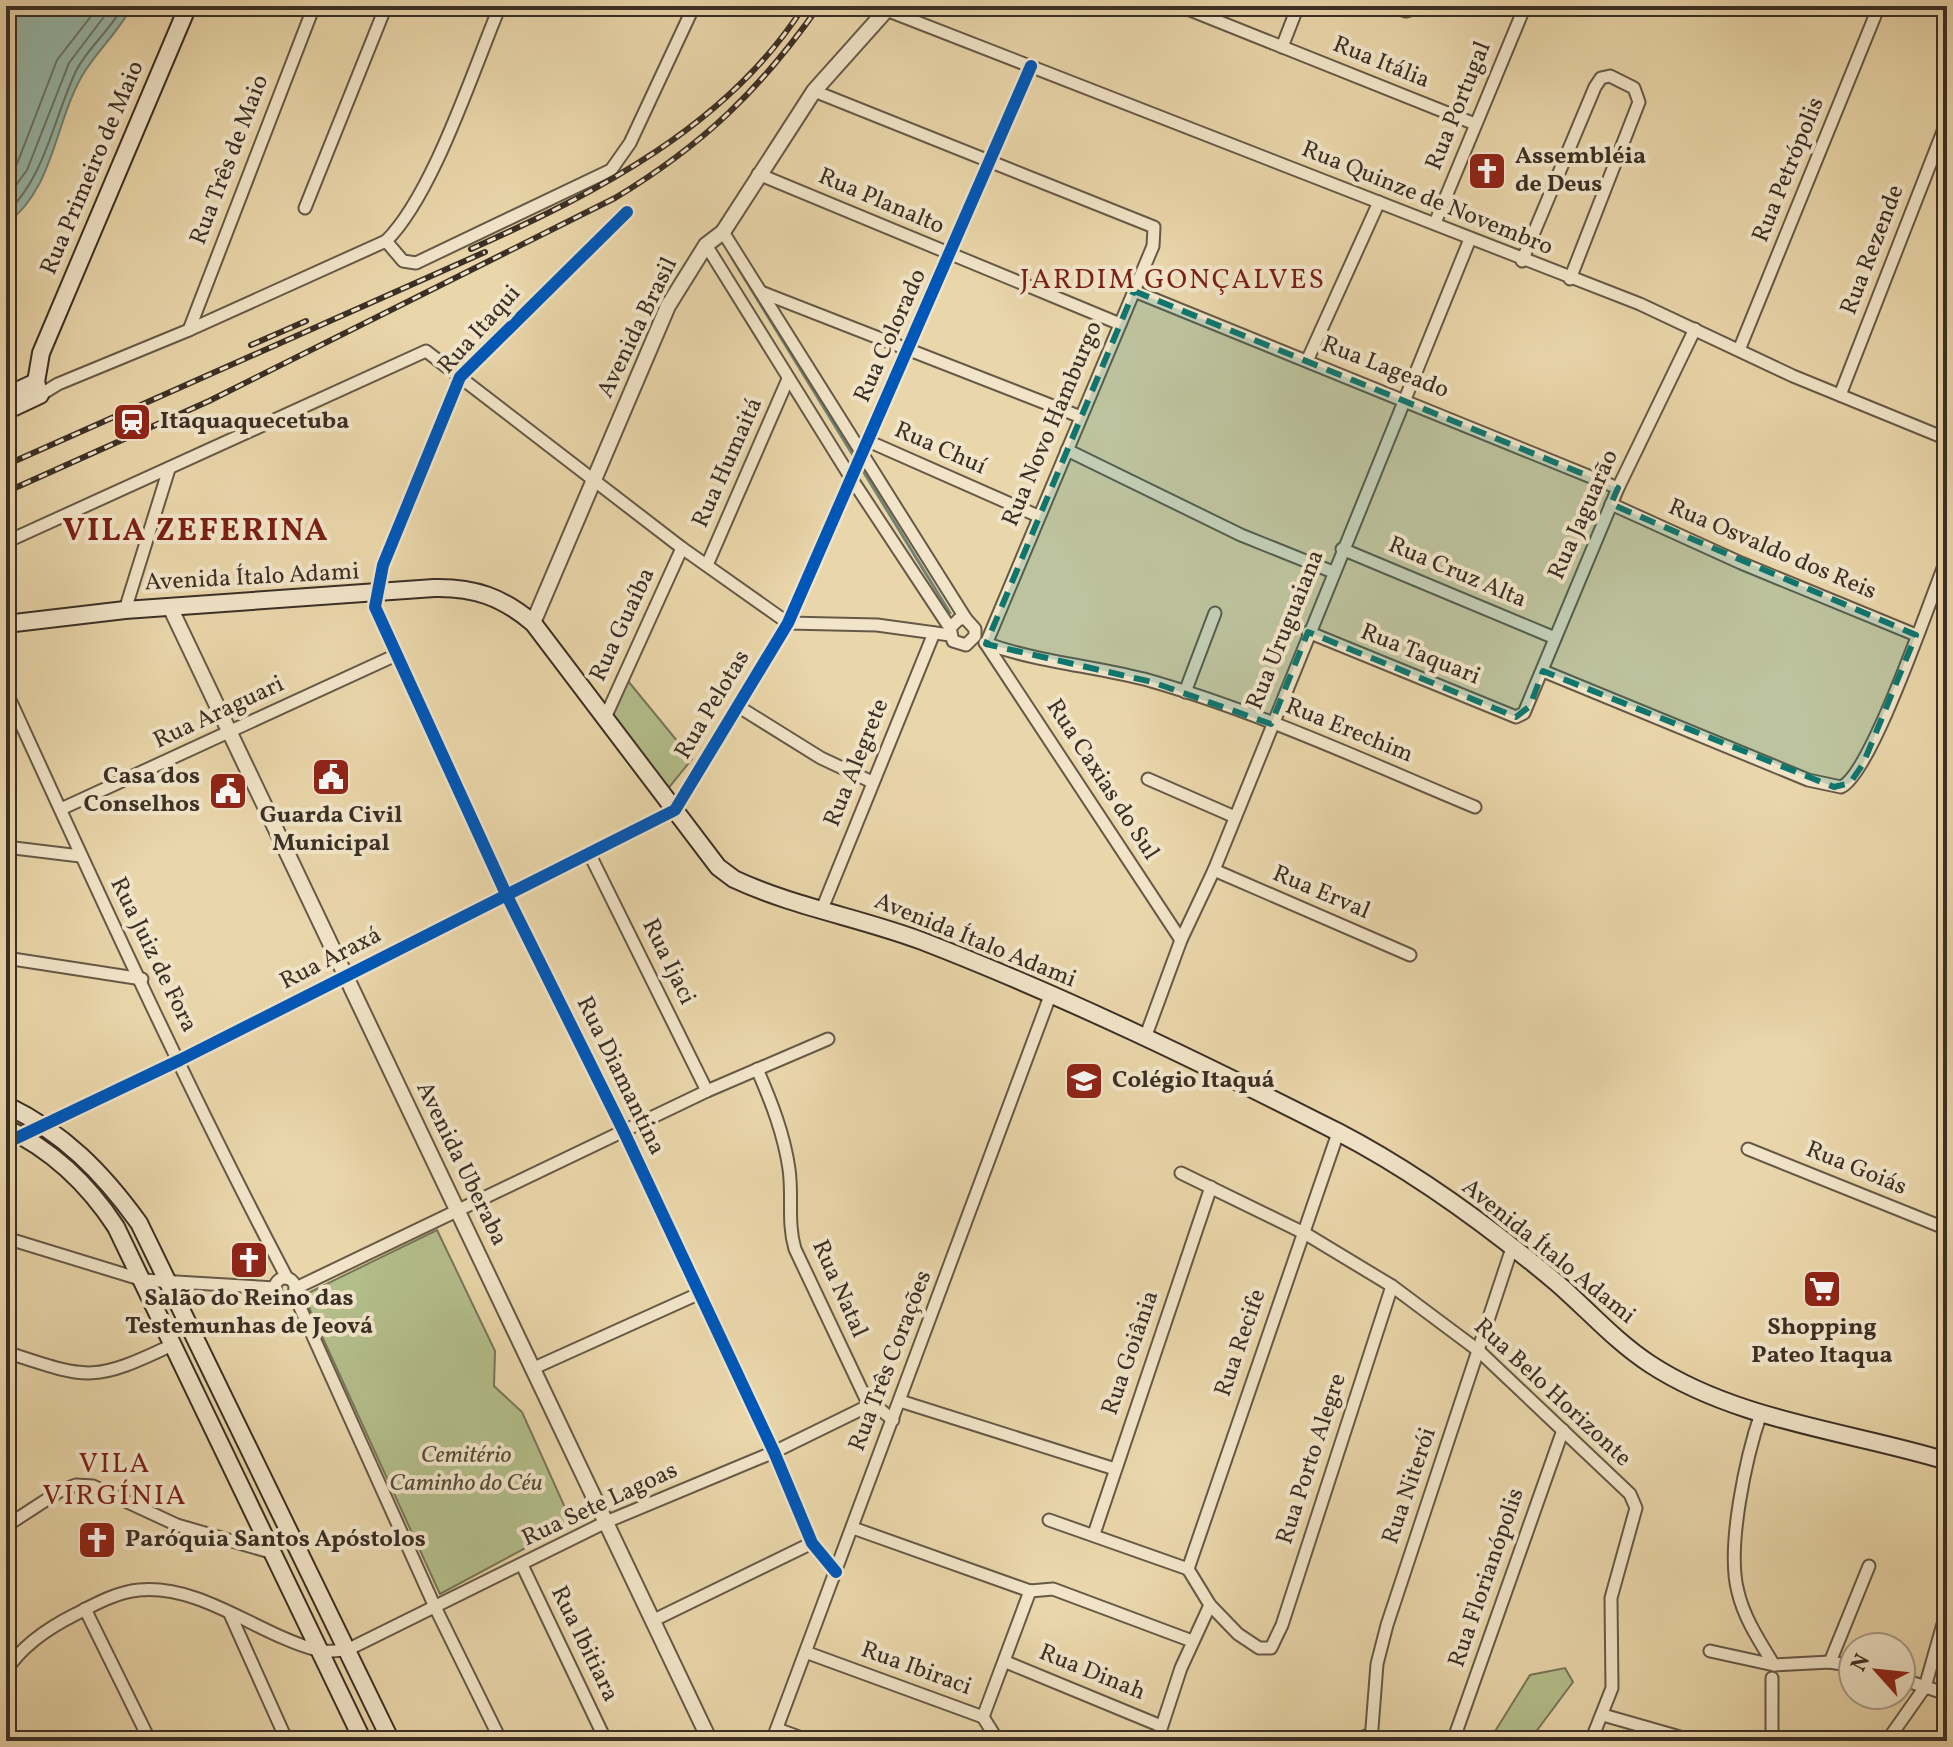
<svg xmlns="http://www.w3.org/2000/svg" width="1953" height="1747" viewBox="0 0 1953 1747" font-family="Vollkorn,serif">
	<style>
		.green { fill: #b3be8b; stroke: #777658; stroke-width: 2 }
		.water { fill: #97b9ab; stroke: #728275; stroke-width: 2 }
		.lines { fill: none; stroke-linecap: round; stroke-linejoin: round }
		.shore { stroke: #697468; stroke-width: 2 }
		.stream { stroke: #728275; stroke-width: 3 }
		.minor-casing { stroke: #665946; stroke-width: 15 }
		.tertiary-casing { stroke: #665946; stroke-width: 18 }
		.secondary-casing { stroke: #3b2f25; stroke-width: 20 }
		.minor { stroke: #f1e4c8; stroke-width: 11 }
		.tertiary { stroke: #f1e4c8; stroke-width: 14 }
		.secondary { stroke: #f1e4c8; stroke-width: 16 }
		.rail-casing { stroke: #3b2f25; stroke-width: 6 }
		.rail { stroke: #f1e4c8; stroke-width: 3; stroke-dasharray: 9; stroke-linecap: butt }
		.cycleway-casing { stroke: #f1e4c8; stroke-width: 17 }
		.cycleway { stroke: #0057b8; stroke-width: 12 }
		.marked { fill: #0f766e; fill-opacity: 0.2; stroke: #0f766e; stroke-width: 6; stroke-dasharray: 16 10; stroke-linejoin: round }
		.labels { text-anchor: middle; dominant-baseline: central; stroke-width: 8; stroke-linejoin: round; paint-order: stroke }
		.street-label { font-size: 24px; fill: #3b2f25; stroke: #f1e4c8 }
		.poi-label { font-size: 24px; font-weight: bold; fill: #3b2f25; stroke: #f1e4c8; text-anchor: start }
		.park-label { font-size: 24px; font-style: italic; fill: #534c39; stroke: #f1e4c8 }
		.quarter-label { font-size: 28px; letter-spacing: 2px; fill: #7a1f14; stroke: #f1e4c8 }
		.district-label { font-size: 32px; font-weight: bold; letter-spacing: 2px; fill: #7a1f14; stroke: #f1e4c8 }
	</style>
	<rect width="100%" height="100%" fill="#e9d6aa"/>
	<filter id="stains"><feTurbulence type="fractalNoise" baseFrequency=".0025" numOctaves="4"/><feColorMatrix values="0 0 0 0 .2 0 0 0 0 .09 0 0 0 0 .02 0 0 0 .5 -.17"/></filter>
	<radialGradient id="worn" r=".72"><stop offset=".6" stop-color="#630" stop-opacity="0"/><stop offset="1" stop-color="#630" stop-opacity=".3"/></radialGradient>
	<g class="green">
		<polygon points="628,681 692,759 667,790 611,720"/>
		<polygon points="437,1230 495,1351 494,1386 522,1412 572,1523 440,1594 310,1310 306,1294"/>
		<polygon points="1565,1668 1573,1682 1529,1741 1489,1741 1530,1675"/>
	</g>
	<path class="water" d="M 6,6 L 132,6 C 119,31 100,48 85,71 C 54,120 56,187 6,224 Z"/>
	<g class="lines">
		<g class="shore">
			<polyline points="6,179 17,164 57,60 99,6"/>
			<polyline points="6,199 27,170 69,63 112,6"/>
			<path d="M 6,214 C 46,175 53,120 76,71 C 88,47 111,30 123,6"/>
		</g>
		<g class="stream">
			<polyline points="732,258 856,460"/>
			<polyline points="860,466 950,613"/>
		</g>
		<defs>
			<g id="minor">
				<polyline points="1180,6 1475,124"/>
				<polyline points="1390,6 1406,11 1423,6"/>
				<polyline points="886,10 1640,304 1793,376 1947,439"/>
				<polyline points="1282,47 1298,6"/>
				<polyline points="814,91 1154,227 1153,246 986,644 1181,940"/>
				<polyline points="758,174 1120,324"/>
				<polyline points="305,208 386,6"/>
				<polyline points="627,212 460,377 383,565 375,607 506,894 624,1132 774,1452 812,1543 836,1572"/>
				<polyline points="1435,223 1525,6"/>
				<polyline points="723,232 966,619"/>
				<polyline points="386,241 403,261 416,263 611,170 630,143 694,6"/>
				<polyline points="706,245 851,478 950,628 953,641 966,645 975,636 975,629 966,619 959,619 950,628"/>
				<polyline points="1522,261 1595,87 1601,78 1610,76 1634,88 1639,102 1570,279"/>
				<polyline points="1134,291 1618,488"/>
				<polyline points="761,292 1081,417"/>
				<polyline points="189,330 314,6"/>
				<polyline points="1739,350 1879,6"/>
				<polyline points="1307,361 1379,202"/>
				<path d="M 40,395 L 58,384 L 189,330 L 386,241 C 433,195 473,70 500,6"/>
				<polyline points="1840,395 1947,121"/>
				<polyline points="868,441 1038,516"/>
				<polyline points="1067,450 1241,535 1333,572"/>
				<polyline points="1611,504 1741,563 1916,635"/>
				<polyline points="6,542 426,351 682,548 788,623 877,625 950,635"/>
				<polyline points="1342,549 1555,638"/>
				<polyline points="707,565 788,379"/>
				<polyline points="125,610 169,469"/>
				<polyline points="1308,632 1516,717 1524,713 1618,488 1695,329"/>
				<path d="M 985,643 C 1040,663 1096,666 1151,681 C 1262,713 1369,763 1475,807"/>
				<path d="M 1543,671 L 1808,780 L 1841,787 C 1871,775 1931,597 1947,558"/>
				<path d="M 6,691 C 96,888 186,1086 287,1278"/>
				<polyline points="1185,692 1215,613"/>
				<polyline points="739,707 821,758 872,782"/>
				<polyline points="604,720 682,548"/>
				<polyline points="1148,779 1235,817"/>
				<polyline points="61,809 396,655"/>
				<polyline points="6,847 80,856"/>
				<polyline points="589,853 707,1091"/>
				<polyline points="1214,870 1410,955"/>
				<polyline points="822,909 934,633"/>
				<polyline points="6,958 142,979"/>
				<polyline points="1145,1038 1181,940 1214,870 1470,239"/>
				<path d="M 757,1069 C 771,1101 784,1134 789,1169 C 793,1197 787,1222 795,1249 L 865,1397 L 893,1420"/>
				<polyline points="6,1143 180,1060 675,810 788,623 1031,66"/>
				<polyline points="1748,1149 1947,1229"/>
				<polyline points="1181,1173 1306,1234 1392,1286 1479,1351 1630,1494 1636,1508 1611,1598 1612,1688 1591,1741"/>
				<polyline points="6,1238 143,1280 275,1288"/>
				<circle cx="285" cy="1288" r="10"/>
				<polyline points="296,1288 707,1091 828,1039"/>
				<polyline points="294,1294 435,1607 501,1741"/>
				<path d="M 6,1352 C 88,1379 92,1383 172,1345"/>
				<polyline points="534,1368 698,1294"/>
				<polyline points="900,1401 1115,1469"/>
				<path d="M 1761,1413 C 1746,1457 1726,1548 1738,1592 C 1744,1618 1760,1642 1774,1665"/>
				<polyline points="1049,1520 1188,1569 1210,1605 1238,1634 1259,1648 1271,1648 1282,1625 1392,1286"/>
				<polyline points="6,1526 60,1491 76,1485 93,1486 177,1525 270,1552"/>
				<polyline points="853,1528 1030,1591"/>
				<polyline points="1094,1534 1211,1187"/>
				<polyline points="522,1565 606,1741"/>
				<polyline points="1188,1569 1338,1133"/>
				<polyline points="1030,1591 1053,1589 1192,1641"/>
				<polyline points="85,1609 150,1741"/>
				<polyline points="230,1614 287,1741"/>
				<polyline points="652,1621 812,1543"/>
				<polyline points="1710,1651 1774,1665 1830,1662 1853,1666"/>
				<polyline points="808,1653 983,1717 998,1741"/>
				<polyline points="1006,1662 1161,1726"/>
				<polyline points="1830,1662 1869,1566"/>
				<path d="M 6,1671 C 22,1645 50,1627 76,1614 C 95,1604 117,1592 139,1590 C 201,1584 259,1635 317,1650 C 326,1653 338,1650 347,1650 L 606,1522 L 774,1452 L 872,1404"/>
				<polyline points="1772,1678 1772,1741"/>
				<polyline points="1901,1679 1947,1694"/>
				<polyline points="1603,1715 1694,1741"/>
				<polyline points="983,1717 1030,1591"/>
				<polyline points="6,1728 14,1741"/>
				<polyline points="777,1729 810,1741"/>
				<polyline points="772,1741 1050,996"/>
				<polyline points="1157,1741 1181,1668 1210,1605"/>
				<polyline points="1354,1741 1371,1734"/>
				<polyline points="1371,1741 1377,1664 1387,1625 1512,1248"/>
				<polyline points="1453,1741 1563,1430"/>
				<polyline points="1887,1741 1925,1687 1947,1610"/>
			</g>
			<g id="tertiary">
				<polyline points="170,607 710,1741"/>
				<polyline points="533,623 668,306 706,245 723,232 814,91 890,6"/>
			</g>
			<g id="secondary">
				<polyline points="6,396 36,382"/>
				<polyline points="6,411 40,395 36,382 41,353 188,6"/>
				<path d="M 6,624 L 125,610 L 434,588 C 474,587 502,597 533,623 L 718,867 L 734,879 C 794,907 861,918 922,941 C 1064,996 1202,1063 1338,1132 C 1415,1172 1490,1227 1557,1283 C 1588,1310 1615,1341 1650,1364 C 1737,1421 1849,1431 1947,1461"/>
				<path d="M 6,1105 C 64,1133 102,1172 139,1223 L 391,1741"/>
				<path d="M 6,1128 C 52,1150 88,1184 116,1227 L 363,1741"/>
			</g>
		</defs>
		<use href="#minor" class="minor-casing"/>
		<use href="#tertiary" class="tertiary-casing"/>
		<use href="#secondary" class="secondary-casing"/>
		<use href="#minor" class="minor"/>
		<use href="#tertiary" class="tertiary"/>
		<use href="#secondary" class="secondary"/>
		<defs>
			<g id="rail">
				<path d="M 471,249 C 596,193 728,126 804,6"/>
				<polyline points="251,345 306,321"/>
				<polyline points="6,465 485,252"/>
				<path d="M 6,492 L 209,401 L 615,198 C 703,145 760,90 819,6"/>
			</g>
		</defs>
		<use href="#rail" class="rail-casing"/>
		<use href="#rail" class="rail"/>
		<defs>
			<g id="cycleway">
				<polyline points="627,212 460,377 383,565 375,607 506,894 624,1132 774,1452 812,1543 836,1572"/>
				<polyline points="6,1143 180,1060 675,810 788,623 1031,66"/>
			</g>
		</defs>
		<use href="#cycleway" class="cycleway-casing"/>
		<use href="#cycleway" class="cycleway"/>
	</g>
	<path class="marked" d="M 1134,291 L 1618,488 L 1611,504 L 1916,635 L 1863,764 L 1850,783 L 1834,787 L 1543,671 L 1530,706 L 1516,717 L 1308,632 L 1271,724 L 1152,682 L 986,644 Z"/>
	<defs>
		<symbol id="church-square" viewBox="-11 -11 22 22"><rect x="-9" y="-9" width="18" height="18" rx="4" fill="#8f2418" stroke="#f1e4c8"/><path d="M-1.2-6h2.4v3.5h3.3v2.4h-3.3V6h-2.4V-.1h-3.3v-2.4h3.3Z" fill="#fff"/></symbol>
		<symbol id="station-square" viewBox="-11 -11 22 22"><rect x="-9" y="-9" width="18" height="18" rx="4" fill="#8f2418" stroke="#f1e4c8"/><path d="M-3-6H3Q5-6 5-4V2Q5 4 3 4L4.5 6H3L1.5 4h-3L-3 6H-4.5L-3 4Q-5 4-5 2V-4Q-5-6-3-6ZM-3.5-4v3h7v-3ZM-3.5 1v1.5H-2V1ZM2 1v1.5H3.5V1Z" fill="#fff"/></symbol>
		<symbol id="civic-square" viewBox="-11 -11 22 22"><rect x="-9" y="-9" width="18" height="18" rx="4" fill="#8f2418" stroke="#f1e4c8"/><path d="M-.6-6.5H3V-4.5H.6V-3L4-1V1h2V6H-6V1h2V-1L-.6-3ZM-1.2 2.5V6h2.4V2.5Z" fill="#fff"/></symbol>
		<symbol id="school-square" viewBox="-11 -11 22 22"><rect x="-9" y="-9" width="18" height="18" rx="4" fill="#8f2418" stroke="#f1e4c8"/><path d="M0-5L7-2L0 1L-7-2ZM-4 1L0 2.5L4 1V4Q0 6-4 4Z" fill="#fff"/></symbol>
		<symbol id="supermarket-square" viewBox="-11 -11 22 22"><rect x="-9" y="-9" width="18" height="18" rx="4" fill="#8f2418" stroke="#f1e4c8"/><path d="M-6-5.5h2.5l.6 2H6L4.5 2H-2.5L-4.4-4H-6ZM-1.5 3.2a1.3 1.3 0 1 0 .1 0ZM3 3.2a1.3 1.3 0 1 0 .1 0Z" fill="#fff"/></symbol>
	</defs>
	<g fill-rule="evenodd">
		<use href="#church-square" x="1465" y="149" width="44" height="44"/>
		<use href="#station-square" x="110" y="400" width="44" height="44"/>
		<use href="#civic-square" x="309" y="755" width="44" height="44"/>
		<use href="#civic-square" x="206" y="769" width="44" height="44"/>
		<use href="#school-square" x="1062" y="1059" width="44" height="44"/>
		<use href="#church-square" x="227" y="1238" width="44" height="44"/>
		<use href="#supermarket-square" x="1800" y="1267" width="44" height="44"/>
		<use href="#church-square" x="75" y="1518" width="44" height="44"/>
	</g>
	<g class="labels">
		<g class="street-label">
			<text transform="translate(1381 63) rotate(22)">Rua Itália</text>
			<text transform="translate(1459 106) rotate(-68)">Rua Portugal</text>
			<text transform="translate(230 160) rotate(-69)">Rua Três de Maio</text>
			<text transform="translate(93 168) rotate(-67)">Rua Primeiro de Maio</text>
			<text transform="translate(1789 170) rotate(-68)">Rua Petrópolis</text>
			<text transform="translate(1427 199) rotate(22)">Rua Quinze de Novembro</text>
			<text transform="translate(881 202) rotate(23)">Rua Planalto</text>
			<text transform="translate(1873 250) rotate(-69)">Rua Rezende</text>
			<text transform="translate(638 328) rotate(-64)">Avenida Brasil</text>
			<text transform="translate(480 330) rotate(-48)">Rua Itaqui</text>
			<text transform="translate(891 336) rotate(-66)">Rua Colorado</text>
			<text transform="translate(1385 368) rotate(21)">Rua Lageado</text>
			<text transform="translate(1053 424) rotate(-67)">Rua Novo Hamburgo</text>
			<text transform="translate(940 449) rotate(24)">Rua Chuí</text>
			<text transform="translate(728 463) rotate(-66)">Rua Humaitá</text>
			<text transform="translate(1584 515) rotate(-66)">Rua Jaguarão</text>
			<text transform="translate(1772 550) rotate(23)">Rua Osvaldo dos Reis</text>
			<text transform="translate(1457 573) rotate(23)">Rua Cruz Alta</text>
			<text transform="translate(252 578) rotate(-3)">Avenida Ítalo Adami</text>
			<text transform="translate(623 625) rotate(-65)">Rua Guaíba</text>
			<text transform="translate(1286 630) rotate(-68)">Rua Uruguaiana</text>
			<text transform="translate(1420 655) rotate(22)">Rua Taquari</text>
			<text transform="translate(713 705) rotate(-59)">Rua Pelotas</text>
			<text transform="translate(219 713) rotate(-25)">Rua Araguari</text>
			<text transform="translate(1349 731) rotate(22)">Rua Erechim</text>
			<text transform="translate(857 763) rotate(-68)">Rua Alegrete</text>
			<text transform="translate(1102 780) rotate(57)">Rua Caxias do Sul</text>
			<text transform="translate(1321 893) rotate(23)">Rua Erval</text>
			<text transform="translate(975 941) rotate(22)">Avenida Ítalo Adami</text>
			<text transform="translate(153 955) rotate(64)">Rua Juiz de Fora</text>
			<text transform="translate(331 959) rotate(-27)">Rua Araxá</text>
			<text transform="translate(668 962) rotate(64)">Rua Ijaci</text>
			<text transform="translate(620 1076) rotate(64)">Rua Diamantina</text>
			<text transform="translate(461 1164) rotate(64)">Avenida Uberaba</text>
			<text transform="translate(1856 1169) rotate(22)">Rua Goiás</text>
			<text transform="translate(1548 1252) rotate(39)">Avenida Ítalo Adami</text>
			<text transform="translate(839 1289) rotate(66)">Rua Natal</text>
			<text transform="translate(1241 1343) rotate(-71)">Rua Recife</text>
			<text transform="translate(1131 1353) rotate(-71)">Rua Goiânia</text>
			<text transform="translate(891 1361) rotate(-69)">Rua Três Corações</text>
			<text transform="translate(1552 1393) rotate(43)">Rua Belo Horizonte</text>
			<text transform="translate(1312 1459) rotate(-72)">Rua Porto Alegre</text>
			<text transform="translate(1410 1486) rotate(-71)">Rua Niterói</text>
			<text transform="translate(600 1505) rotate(-25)">Rua Sete Lagoas</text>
			<text transform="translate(1487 1578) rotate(-71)">Rua Florianópolis</text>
			<text transform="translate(584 1644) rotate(64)">Rua Ibitiara</text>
			<text transform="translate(916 1669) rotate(20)">Rua Ibiraci</text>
			<text transform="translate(1092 1673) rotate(22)">Rua Dinah</text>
		</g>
		<g class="poi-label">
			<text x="1515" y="157">Assembléia<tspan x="1515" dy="28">de Deus</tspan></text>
			<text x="160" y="422">Itaquaquecetuba</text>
			<text x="200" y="777" text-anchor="end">Casa dos<tspan x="200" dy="28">Conselhos</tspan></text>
			<text x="331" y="816" text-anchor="middle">Guarda Civil<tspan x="331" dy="28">Municipal</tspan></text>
			<text x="1112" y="1081">Colégio Itaquá</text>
			<text x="249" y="1299" text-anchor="middle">Salão do Reino das<tspan x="249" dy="28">Testemunhas de Jeová</tspan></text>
			<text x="1822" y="1328" text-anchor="middle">Shopping<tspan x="1822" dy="28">Pateo Itaqua</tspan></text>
			<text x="125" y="1540">Paróquia Santos Apóstolos</text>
		</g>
		<g class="park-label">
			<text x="466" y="1456">Cemitério<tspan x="466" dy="28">Caminho do Céu</tspan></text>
		</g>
		<g class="quarter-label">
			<text x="1173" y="280">JARDIM GONÇALVES</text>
			<text x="115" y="1464">VILA<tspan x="115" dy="32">VIRGÍNIA</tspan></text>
		</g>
		<g class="district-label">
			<text x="196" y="532">VILA ZEFERINA</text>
		</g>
	</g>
	<rect width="1953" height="1747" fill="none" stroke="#e9d6aa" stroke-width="32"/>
	<rect x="8" y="8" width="1937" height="1731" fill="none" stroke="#3b2f25" stroke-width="4"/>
	<rect x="16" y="16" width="1921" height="1715" fill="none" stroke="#3b2f25" stroke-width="2"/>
	<g transform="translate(1877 1671) rotate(297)"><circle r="38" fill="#f1e4c8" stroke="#a89c87" stroke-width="2"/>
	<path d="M0-6L14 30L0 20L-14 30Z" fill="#8f2418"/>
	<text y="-12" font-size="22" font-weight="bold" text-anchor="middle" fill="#3b2f25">N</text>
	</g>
	<rect width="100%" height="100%" filter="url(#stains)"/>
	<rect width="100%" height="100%" fill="url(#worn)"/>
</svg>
